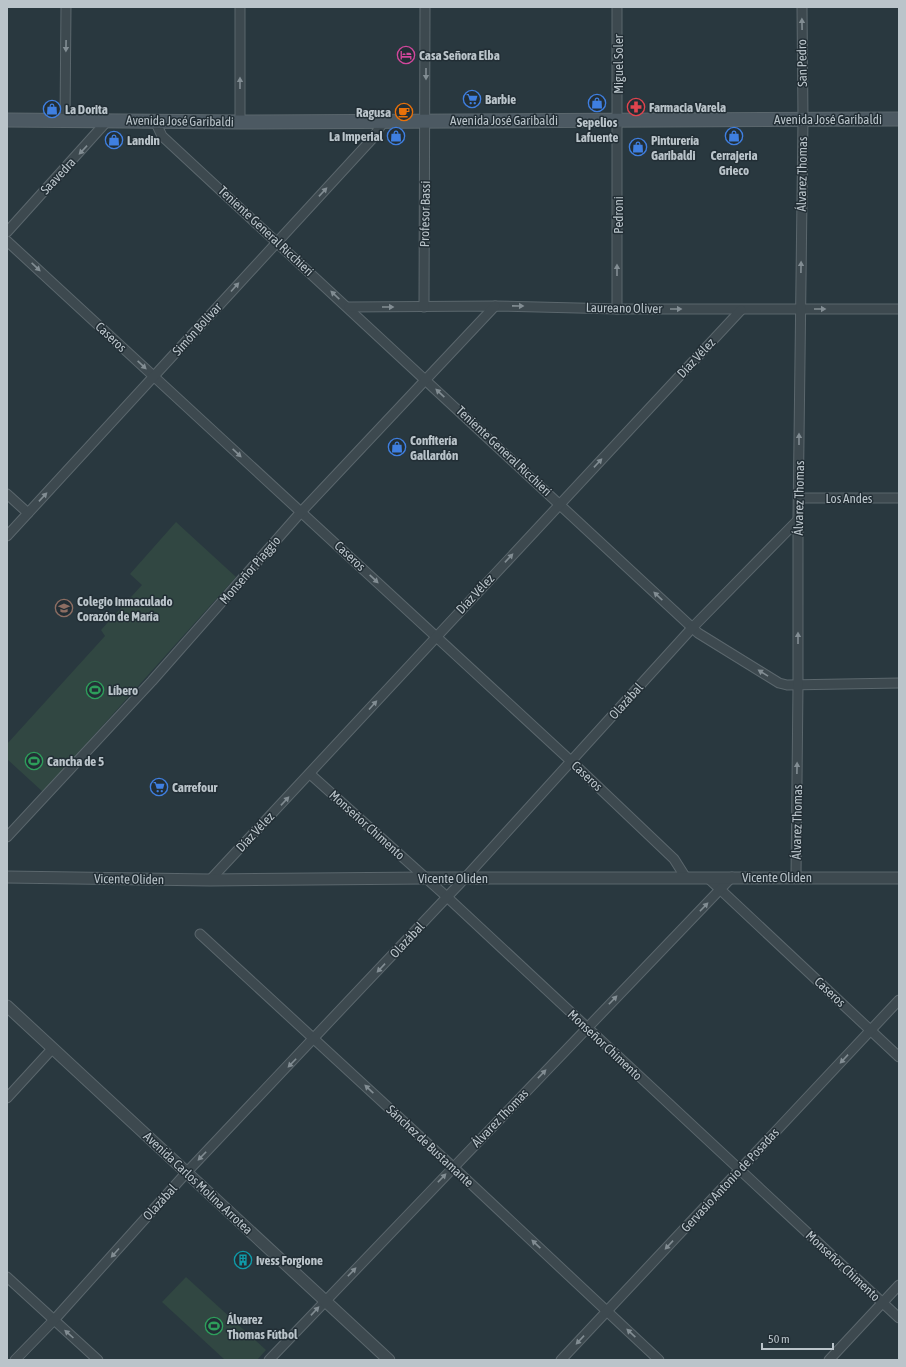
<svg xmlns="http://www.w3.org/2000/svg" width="906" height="1367" viewBox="0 0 906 1367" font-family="'Asap Condensed',sans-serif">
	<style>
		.garden { fill: #314742 }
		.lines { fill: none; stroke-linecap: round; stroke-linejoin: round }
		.minor-casing { stroke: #5b676d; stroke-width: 11 }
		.tertiary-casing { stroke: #5b676d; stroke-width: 13 }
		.secondary-casing { stroke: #5b676d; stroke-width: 15 }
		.minor { stroke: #3d494f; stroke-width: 9 }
		.tertiary { stroke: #3d494f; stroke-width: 11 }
		.secondary { stroke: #4c5962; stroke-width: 13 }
		.oneway { fill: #828d93 }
		.labels { text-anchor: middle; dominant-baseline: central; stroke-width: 3; stroke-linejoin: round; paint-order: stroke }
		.poi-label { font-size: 13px; font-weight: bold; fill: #bac4ca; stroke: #222e35; text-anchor: start }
		.street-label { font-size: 13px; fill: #bac4ca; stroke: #222e35 }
	</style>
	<rect width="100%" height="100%" fill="#29383f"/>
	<g class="garden">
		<polygon points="176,522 236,577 43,792 7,759 7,744 105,636 101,630 142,585 130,574"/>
		<polygon points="186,1277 266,1350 257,1360 225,1360 162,1302"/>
	</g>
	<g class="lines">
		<defs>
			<g id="minor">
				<polyline points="65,120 66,7"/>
				<polyline points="155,121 162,136 698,633 779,683 787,685 899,683"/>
				<polyline points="240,122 240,7"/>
				<polyline points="7,232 108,120"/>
				<polyline points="7,241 572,762 674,859 686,878"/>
				<polyline points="349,307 495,306 617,309 899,309"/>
				<polyline points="424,307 425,7"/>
				<polyline points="617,309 617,7"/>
				<polyline points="7,494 28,513"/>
				<polyline points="799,498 899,498"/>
				<polyline points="7,536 372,139 384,121"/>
				<polyline points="310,774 447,897 899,1318"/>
				<polyline points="7,837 152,681 301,512 495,306"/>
				<polyline points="796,877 798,686 798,520 803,119 802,7"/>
				<polyline points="708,878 899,1057"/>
				<polyline points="210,880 741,310"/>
				<polyline points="200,934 453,1167 659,1360"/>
				<polyline points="7,1098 52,1049"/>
				<polyline points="7,1277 98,1360"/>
				<polyline points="15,1360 54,1320 187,1172 465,878 692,628 798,520"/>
				<polyline points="269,1360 732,877"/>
				<polyline points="561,1360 899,1000"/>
				<polyline points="829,1360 899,1285"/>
			</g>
			<g id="tertiary">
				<polyline points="7,877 210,880 426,878 899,878"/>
				<polyline points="7,1006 389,1360"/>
			</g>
			<polyline id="secondary" points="7,120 240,122 899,119"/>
		</defs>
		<use href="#minor" class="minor-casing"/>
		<use href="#tertiary" class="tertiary-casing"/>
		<use href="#secondary" class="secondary-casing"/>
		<use href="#minor" class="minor"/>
		<use href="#tertiary" class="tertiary"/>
		<use href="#secondary" class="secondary"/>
	</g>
	<defs><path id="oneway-solid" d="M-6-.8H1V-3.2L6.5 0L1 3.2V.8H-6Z"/></defs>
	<g class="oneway">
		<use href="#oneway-solid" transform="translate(802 24) rotate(-91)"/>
		<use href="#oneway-solid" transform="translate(66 46) rotate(91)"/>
		<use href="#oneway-solid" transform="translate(426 74) rotate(90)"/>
		<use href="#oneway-solid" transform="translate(240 83) rotate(-90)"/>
		<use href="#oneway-solid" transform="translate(83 150) rotate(133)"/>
		<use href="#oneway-solid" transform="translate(323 192) rotate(-47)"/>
		<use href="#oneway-solid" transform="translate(36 267) rotate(43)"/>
		<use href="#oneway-solid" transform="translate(801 267) rotate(-89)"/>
		<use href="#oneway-solid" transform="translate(617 270) rotate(-90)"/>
		<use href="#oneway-solid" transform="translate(235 287) rotate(-48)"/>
		<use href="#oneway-solid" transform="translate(335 295) rotate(-137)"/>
		<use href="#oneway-solid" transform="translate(518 306) rotate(1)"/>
		<use href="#oneway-solid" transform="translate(388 307)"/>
		<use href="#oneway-solid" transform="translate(676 309)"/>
		<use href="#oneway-solid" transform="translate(820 309)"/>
		<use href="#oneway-solid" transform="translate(142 365) rotate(43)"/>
		<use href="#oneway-solid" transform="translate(440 393) rotate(-137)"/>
		<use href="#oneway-solid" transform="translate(799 439) rotate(-90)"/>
		<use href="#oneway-solid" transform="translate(237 453) rotate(43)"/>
		<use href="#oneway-solid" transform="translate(598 463) rotate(-47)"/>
		<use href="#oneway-solid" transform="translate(43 497) rotate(-47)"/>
		<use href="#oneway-solid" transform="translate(509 558) rotate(-47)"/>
		<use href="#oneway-solid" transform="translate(374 579) rotate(43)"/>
		<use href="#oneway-solid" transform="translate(658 596) rotate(-137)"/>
		<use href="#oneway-solid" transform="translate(798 638) rotate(-90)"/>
		<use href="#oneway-solid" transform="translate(763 673) rotate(-148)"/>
		<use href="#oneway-solid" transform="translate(373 705) rotate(-48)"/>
		<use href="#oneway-solid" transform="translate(797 768) rotate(-89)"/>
		<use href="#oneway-solid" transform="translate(285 801) rotate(-47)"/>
		<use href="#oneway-solid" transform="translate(704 907) rotate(-46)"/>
		<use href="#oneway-solid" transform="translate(381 968) rotate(133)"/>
		<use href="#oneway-solid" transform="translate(613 1000) rotate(-46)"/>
		<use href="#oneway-solid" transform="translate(844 1059) rotate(133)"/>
		<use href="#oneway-solid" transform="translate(292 1063) rotate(134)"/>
		<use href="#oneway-solid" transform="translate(542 1074) rotate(-46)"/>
		<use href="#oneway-solid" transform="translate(369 1089) rotate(-137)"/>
		<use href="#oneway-solid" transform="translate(202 1156) rotate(134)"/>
		<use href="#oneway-solid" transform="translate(442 1178) rotate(-46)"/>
		<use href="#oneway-solid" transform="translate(536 1244) rotate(-137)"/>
		<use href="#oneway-solid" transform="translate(669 1245) rotate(133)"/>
		<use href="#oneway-solid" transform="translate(115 1253) rotate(132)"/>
		<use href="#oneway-solid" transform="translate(352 1272) rotate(-46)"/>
		<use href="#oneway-solid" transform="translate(315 1311) rotate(-47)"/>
		<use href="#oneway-solid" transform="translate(631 1333) rotate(-137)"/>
		<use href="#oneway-solid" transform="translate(69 1334) rotate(-138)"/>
		<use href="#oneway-solid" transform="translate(580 1340) rotate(133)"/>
	</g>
	<defs>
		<symbol id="hotel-ring" viewBox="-11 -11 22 22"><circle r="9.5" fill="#222e35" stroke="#d1479c" stroke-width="1.5"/><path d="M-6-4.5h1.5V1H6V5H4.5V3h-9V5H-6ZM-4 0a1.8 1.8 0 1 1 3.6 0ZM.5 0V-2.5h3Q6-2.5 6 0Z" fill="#d1479c"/></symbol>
		<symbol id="supermarket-ring" viewBox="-11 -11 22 22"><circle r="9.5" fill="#222e35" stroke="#3f7fe0" stroke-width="1.5"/><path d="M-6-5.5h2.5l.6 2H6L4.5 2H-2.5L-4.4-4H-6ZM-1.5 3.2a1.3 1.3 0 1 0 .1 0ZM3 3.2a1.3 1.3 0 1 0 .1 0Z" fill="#3f7fe0"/></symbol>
		<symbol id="shop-ring" viewBox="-11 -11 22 22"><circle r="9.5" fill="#222e35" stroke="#3f7fe0" stroke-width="1.5"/><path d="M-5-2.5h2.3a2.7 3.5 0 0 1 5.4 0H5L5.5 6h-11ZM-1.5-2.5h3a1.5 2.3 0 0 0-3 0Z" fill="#3f7fe0"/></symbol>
		<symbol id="pharmacy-ring" viewBox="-11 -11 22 22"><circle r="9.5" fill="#222e35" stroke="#e0444e" stroke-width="1.5"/><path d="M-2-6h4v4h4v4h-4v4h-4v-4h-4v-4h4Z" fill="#e0444e"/></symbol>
		<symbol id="cafe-ring" viewBox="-11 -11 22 22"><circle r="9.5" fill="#222e35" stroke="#e8710a" stroke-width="1.5"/><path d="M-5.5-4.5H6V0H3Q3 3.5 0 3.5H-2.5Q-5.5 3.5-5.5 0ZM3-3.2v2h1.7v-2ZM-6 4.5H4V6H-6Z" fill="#e8710a"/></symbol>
		<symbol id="school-ring" viewBox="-11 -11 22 22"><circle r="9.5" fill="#222e35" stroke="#8d6e63" stroke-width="1.5"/><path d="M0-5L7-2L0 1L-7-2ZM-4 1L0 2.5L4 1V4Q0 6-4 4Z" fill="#8d6e63"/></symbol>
		<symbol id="stadium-ring" viewBox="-11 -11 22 22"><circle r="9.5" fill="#222e35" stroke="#2e9e5b" stroke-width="1.5"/><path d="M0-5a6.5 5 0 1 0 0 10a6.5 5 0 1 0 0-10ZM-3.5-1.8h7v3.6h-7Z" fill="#2e9e5b"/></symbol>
		<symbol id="building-ring" viewBox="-11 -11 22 22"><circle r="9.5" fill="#222e35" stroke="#0f9aa8" stroke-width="1.5"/><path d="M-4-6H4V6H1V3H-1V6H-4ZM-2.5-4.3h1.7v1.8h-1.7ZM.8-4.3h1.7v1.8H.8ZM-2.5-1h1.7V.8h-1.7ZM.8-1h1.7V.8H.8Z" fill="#0f9aa8"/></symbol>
	</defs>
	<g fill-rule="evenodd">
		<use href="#hotel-ring" x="396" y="45" width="20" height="20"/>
		<use href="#supermarket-ring" x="462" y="89" width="20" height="20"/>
		<use href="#shop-ring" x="587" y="93" width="20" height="20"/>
		<use href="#pharmacy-ring" x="626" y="97" width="20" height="20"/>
		<use href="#shop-ring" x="42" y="99" width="20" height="20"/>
		<use href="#cafe-ring" x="394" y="102" width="20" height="20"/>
		<use href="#shop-ring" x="386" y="126" width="20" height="20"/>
		<use href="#shop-ring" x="724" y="126" width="20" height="20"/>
		<use href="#shop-ring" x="104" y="130" width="20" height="20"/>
		<use href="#shop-ring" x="628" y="137" width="20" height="20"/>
		<use href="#shop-ring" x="387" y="437" width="20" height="20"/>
		<use href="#school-ring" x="54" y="598" width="20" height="20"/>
		<use href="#stadium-ring" x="85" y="680" width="20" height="20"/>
		<use href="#stadium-ring" x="24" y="751" width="20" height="20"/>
		<use href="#supermarket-ring" x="149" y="777" width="20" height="20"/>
		<use href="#building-ring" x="233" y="1250" width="20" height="20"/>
		<use href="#stadium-ring" x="204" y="1316" width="20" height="20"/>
	</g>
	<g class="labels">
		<g class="poi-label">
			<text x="419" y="55">Casa Señora Elba</text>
			<text x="485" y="99">Barbie</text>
			<text x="649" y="107">Farmacia Varela</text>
			<text x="65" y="109">La Dorita</text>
			<text x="391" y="112" text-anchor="end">Ragusa</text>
			<text x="597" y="122" text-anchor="middle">Sepelios<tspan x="597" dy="15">Lafuente</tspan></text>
			<text x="383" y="136" text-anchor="end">La Imperial</text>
			<text x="127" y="140">Landin</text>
			<text x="651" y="140">Pinturería<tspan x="651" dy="15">Garibaldi</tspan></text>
			<text x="734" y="155" text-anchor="middle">Cerrajeria<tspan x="734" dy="15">Grieco</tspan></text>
			<text x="410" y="440">Confitería<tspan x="410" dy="15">Gallardón</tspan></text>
			<text x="77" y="601">Colegio Inmaculado<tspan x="77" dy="15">Corazón de María</tspan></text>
			<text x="108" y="690">Líbero</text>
			<text x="47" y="761">Cancha de 5</text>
			<text x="172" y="787">Carrefour</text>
			<text x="256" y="1260">Ivess Forgione</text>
			<text x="227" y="1319">Álvarez<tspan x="227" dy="15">Thomas Fútbol</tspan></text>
		</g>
		<g class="street-label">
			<text transform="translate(802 63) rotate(-91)">San Pedro</text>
			<text transform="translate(618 64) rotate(-90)">Miguel Soler</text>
			<text x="828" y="119">Avenida José Garibaldi</text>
			<text x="504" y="120">Avenida José Garibaldi</text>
			<text transform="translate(180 121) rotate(1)">Avenida José Garibaldi</text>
			<text transform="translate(802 174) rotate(-89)">Álvarez Thomas</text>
			<text transform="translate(58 176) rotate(-47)">Saavedra</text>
			<text transform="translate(425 214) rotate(-89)">Profesor Bassi</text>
			<text transform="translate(618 215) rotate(-90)">Pedroni</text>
			<text transform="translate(266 231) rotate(43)">Teniente General Ricchieri</text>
			<text transform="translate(624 308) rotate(1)">Laureano Oliver</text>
			<text transform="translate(197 329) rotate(-48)">Simón Bolívar</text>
			<text transform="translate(111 337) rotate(43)">Caseros</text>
			<text transform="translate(696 358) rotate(-47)">Díaz Vélez</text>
			<text transform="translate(504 451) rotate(43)">Teniente General Ricchieri</text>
			<text transform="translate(799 498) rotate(-89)">Álvarez Thomas</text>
			<text x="849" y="498">Los Andes</text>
			<text transform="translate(350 556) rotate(43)">Caseros</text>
			<text transform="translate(250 570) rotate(-49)">Monseñor Piaggio</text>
			<text transform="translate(475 594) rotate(-47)">Díaz Vélez</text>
			<text transform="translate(626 701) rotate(-48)">Olazábal</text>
			<text transform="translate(587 776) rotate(43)">Caseros</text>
			<text transform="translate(797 822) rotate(-89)">Álvarez Thomas</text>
			<text transform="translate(367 825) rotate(42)">Monseñor Chimento</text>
			<text transform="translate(255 832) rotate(-47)">Díaz Vélez</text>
			<text x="777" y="877">Vicente Oliden</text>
			<text x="453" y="878">Vicente Oliden</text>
			<text transform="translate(129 879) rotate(1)">Vicente Oliden</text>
			<text transform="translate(407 940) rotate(-47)">Olazábal</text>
			<text transform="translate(830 992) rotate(43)">Caseros</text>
			<text transform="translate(605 1045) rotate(43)">Monseñor Chimento</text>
			<text transform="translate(500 1118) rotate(-46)">Álvarez Thomas</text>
			<text transform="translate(430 1146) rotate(43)">Sánchez de Bustamante</text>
			<text transform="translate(730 1180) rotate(-47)">Gervasio Antonio de Posadas</text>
			<text transform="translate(198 1183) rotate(43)">Avenida Carlos Molina Arrotea</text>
			<text transform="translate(160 1202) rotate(-48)">Olazábal</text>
			<text transform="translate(843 1266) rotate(43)">Monseñor Chimento</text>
		</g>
	</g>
	<rect width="906" height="1367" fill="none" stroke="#bac4ca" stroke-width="16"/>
	<path d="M762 1343v6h71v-6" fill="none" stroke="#bac4ca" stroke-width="2"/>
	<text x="768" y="1343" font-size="12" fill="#bac4ca" stroke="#222e35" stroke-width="3" paint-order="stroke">50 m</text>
</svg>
